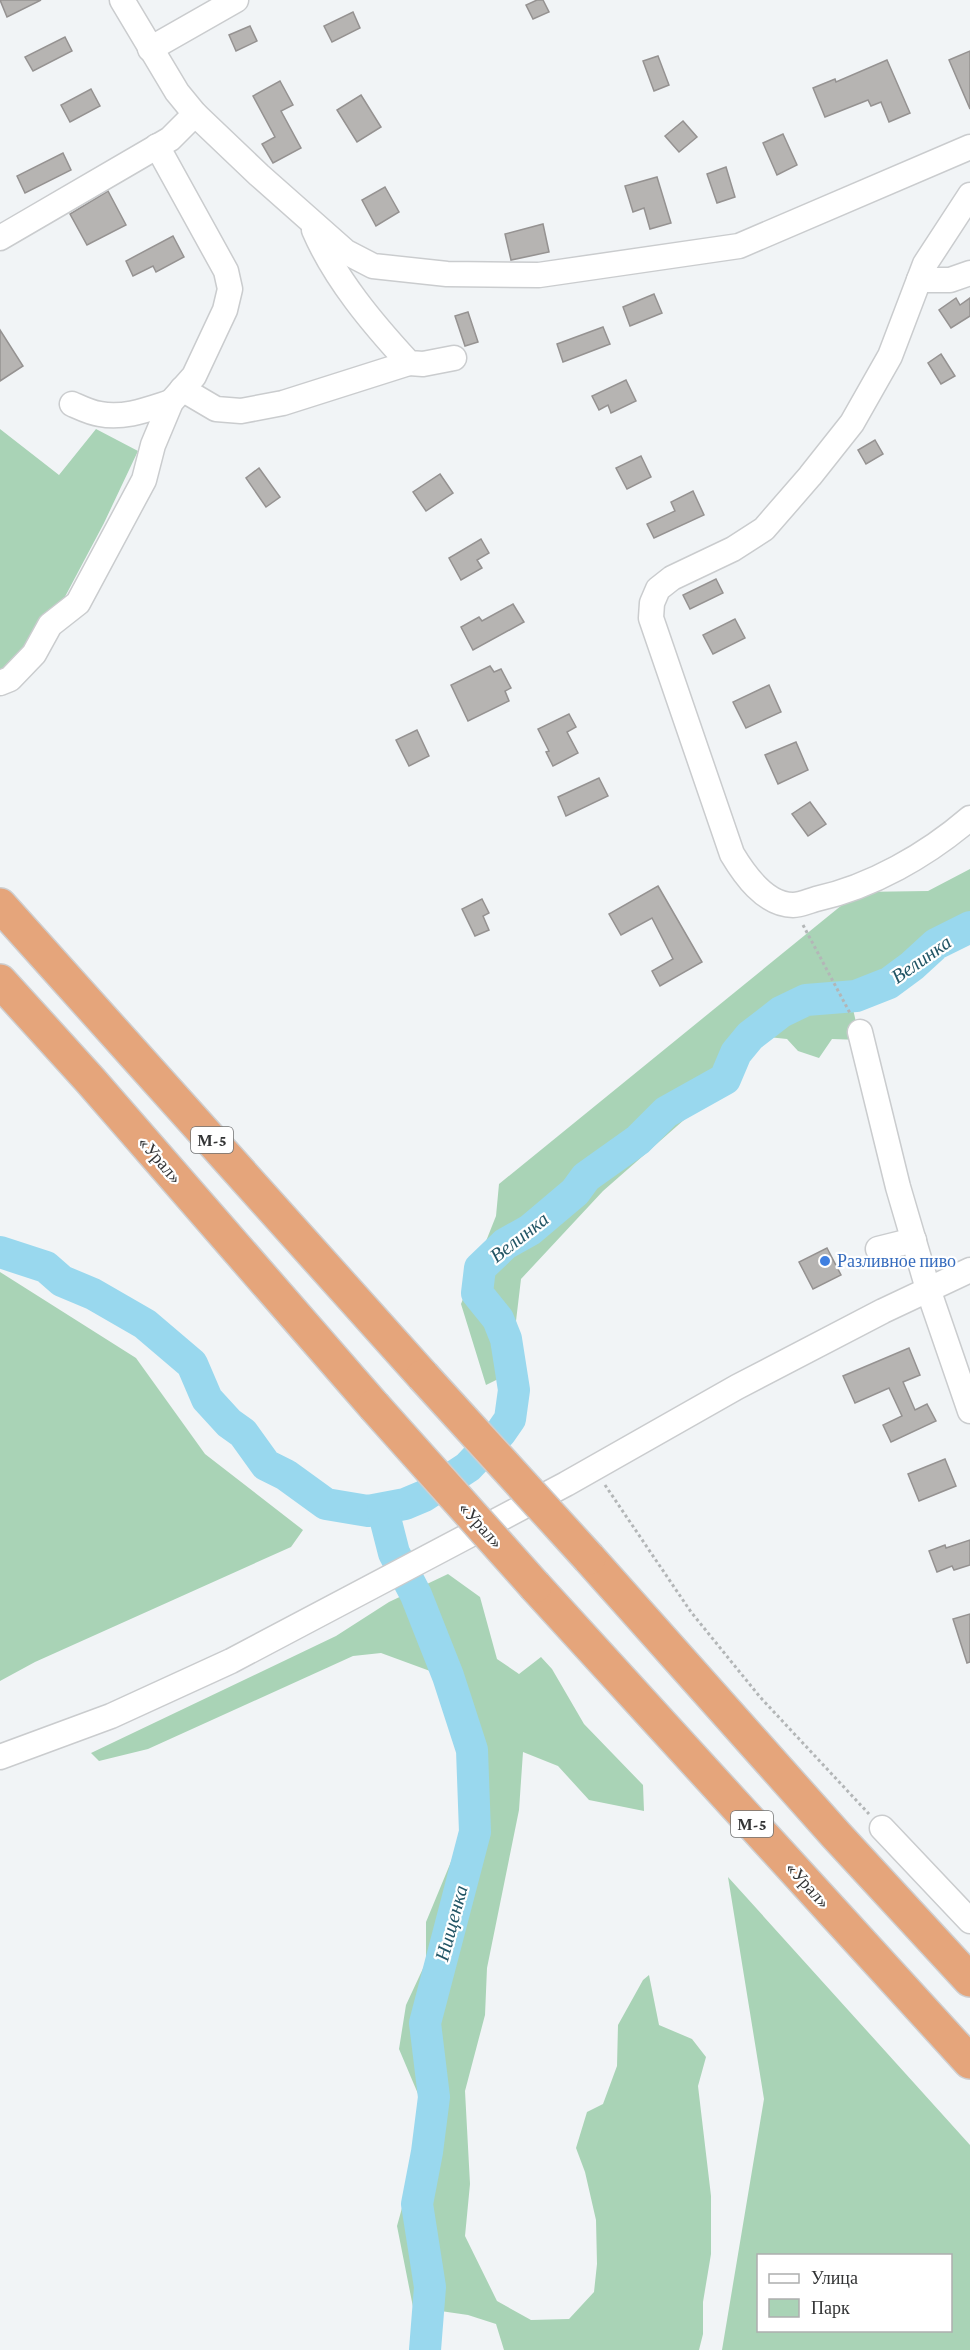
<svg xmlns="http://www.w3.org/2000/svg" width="970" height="2350" viewBox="0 0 970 2350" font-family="'Crimson Pro',serif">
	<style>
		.green { fill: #a9d3b6; fill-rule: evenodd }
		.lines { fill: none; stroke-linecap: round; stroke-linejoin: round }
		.river { stroke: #99d8ee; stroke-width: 32 }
		.building { fill: #b6b4b2; stroke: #959291; stroke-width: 1.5 }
		.minor-casing { stroke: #caccce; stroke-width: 27 }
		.highway-casing { stroke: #cececf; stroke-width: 36 }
		.path { stroke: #b3b6b7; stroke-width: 3; stroke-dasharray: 3 3; stroke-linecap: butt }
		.minor { stroke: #fff; stroke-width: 24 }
		.highway { stroke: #e5a57b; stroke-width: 33 }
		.highway-bridge-casing { stroke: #cececf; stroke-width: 36; stroke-linecap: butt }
		.highway-bridge { stroke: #e5a57b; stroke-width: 33 }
		.shop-dot { fill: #3f7fe0; stroke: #fff; stroke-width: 2 }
		.labels { text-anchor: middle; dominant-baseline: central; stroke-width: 4.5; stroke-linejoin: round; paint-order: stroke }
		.shield { fill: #fff; stroke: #707172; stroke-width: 1.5 }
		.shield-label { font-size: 16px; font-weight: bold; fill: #333435 }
		.street-label { font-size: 18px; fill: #333435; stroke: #fff }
		.shop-label { font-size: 18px; fill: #366cbe; stroke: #fff; text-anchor: start }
		.water-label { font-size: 20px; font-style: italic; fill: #225565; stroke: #fff }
	</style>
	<rect width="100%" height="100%" fill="#f1f4f6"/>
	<g class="green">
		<polygon points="0,429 59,475 96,429 138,451 104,523 50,625 0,683"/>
		<polygon points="970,869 970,925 947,949 853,1009 860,1040 832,1039 819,1058 798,1051 787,1039 768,1037 701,1105 603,1191 521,1279 516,1321 521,1368 486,1385 461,1304 496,1216 499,1184 858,892 928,891"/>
		<polygon points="0,1272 136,1358 205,1454 303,1530 291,1547 35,1662 0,1681"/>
		<polygon points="448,1574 480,1597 497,1659 519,1674 541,1657 552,1669 584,1724 643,1785 644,1811 589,1800 558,1766 523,1752 519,1810 487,1968 485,2015 465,2091 470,2184 465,2236 497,2301 531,2320 569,2319 594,2292 597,2264 596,2220 585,2172 576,2148 587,2112 603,2104 617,2066 618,2025 643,1980 649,1975 659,2025 692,2039 706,2057 698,2086 711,2196 711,2254 703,2302 703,2334 699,2350 504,2350 496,2324 468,2315 413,2307 397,2226 413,2168 418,2130 424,2108 399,2049 406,2005 426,1962 426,1922 460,1840 461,1818 457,1744 444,1713 440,1691 430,1671 381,1653 353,1656 148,1749 99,1761 91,1753 336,1636 389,1602"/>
		<path d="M 728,1877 L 970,2145 L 970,2350 L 722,2350 L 764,2099 ZM 758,2256 L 950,2256 L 950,2330 L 758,2330 Z"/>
	</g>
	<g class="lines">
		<g class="river">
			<polyline points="0,1252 46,1267 62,1281 93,1294 145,1324 192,1364 207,1399 229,1423 243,1433 266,1465 286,1475 326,1504 368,1511 405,1504 424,1496 468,1467 501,1432 510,1419 514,1390 506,1339 498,1319 477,1293 480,1268 505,1244 530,1230 575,1192 586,1177 638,1140 666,1112 725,1079 736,1053 750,1036 781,1012 806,1000 856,996 889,983 912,966 936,944 970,927"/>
			<polyline points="383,1510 394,1553 416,1595 448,1676 472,1750 475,1832 425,2023 434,2097 427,2152 417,2204 430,2287 425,2350"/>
		</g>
	</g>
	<g class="building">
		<polygon points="0,0 41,0 7,17"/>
		<polygon points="537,0 543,0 549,12 533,19 526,5"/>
		<polygon points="353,12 360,28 332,42 324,26"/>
		<polygon points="250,26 257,41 236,51 229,35"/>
		<polygon points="65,37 72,51 33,71 25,57"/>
		<polygon points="970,51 970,109 949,60"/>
		<polygon points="658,56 669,85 654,91 643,61"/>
		<polygon points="887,60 910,113 889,122 881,102 871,106 868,100 825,117 813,88 835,79 836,82"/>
		<polygon points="280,81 293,105 281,111 301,148 273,163 262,144 275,137 253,96"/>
		<polygon points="91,89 100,106 70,122 61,105"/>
		<polygon points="361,95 381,127 357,142 337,110"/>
		<polygon points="683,121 697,137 679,152 665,136"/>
		<polygon points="783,134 797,165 777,175 763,143"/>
		<polygon points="63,153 71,170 25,193 17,176"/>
		<polygon points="726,167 735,197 717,203 707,174"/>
		<polygon points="657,177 671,223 650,229 644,208 633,212 625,186"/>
		<polygon points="385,187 399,212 376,226 362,200"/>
		<polygon points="108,191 126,225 87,245 70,214"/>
		<polygon points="543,224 549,252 511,260 505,234"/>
		<polygon points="173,236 184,257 156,272 153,266 133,276 126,261"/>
		<polygon points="654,294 662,313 630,326 623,307"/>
		<polygon points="956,298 960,305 970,298 970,316 951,328 939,310"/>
		<polygon points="468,312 478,342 465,346 455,316"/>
		<polygon points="603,327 610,344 563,362 557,344"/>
		<polygon points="0,330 23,366 0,381"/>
		<polygon points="941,354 955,376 941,384 928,363"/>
		<polygon points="626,380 636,401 611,413 608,405 599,410 592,396"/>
		<polygon points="875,440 883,454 866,464 858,450"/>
		<polygon points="641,456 651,477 627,489 616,468"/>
		<polygon points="259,468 280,497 266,507 246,478"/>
		<polygon points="440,474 453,493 426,511 413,492"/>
		<polygon points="693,491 704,515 654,538 647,524 675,511 671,502"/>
		<polygon points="481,539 489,553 477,560 482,568 461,580 449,558"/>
		<polygon points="716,579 723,593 690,609 683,595"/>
		<polygon points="513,604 524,622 473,650 461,627 479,617 482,621"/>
		<polygon points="735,619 745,638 713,654 703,635"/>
		<polygon points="490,666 494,672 501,669 511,688 505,691 509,701 468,721 451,685"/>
		<polygon points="769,685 781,712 746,728 733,702"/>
		<polygon points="569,714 576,727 567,732 578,753 553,766 546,752 549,751 538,729"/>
		<polygon points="417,730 429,756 409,766 396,740"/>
		<polygon points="796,742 808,770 778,784 765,755"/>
		<polygon points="599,778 608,796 566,816 558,797"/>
		<polygon points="810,802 826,824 808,836 792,814"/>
		<polygon points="658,886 702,962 660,986 652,971 673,959 652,918 621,935 609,914"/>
		<polygon points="482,899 489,913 483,916 489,930 475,936 462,909"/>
		<polygon points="827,1248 841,1275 813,1289 799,1262"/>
		<polygon points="909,1348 920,1375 903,1382 915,1410 927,1404 936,1421 891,1442 883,1425 902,1416 889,1388 855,1403 843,1376"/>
		<polygon points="945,1459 956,1486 919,1501 908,1474"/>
		<polygon points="970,1540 970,1565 954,1570 952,1566 937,1572 929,1551 945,1545 946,1548"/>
		<polygon points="970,1614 970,1662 967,1663 953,1619"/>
	</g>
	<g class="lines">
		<defs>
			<g id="minor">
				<polyline points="122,0 177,92 195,114 259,175 346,252 373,266 447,274 539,275 739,246 970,147"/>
				<polyline points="150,49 236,0"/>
				<path d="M 970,195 L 925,264 L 890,356 L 852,423 L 810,476 L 764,529 L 733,549 L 672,578 L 658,589 L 652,603 L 651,618 L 732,854 C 744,874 765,905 793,905 C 800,905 809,901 816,899 C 871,887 927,855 970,818"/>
				<path d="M 314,230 C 335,279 373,324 409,363 L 423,364 L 454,358"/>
				<polyline points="0,238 170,139 195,114"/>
				<polyline points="919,280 950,280 970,273"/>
				<polyline points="182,389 216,409 241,411 283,403 409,363"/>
				<path d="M 72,404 C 81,408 91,413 100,414 C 124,419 149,409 171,402"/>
				<polyline points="0,683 10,679 34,654 50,625 78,603 144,480 153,445 171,402 194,376 225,310 230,289 226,271 157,146"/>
				<polyline points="860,1032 898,1187 928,1289 970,1411"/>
				<polyline points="878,1249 914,1240"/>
				<polyline points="0,1757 111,1716 231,1661 566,1484 737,1387 883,1311 970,1270"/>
				<polyline points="882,1828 970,1921"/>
			</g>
			<g id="highway">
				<polyline points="0,905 423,1376"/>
				<polyline points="0,981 90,1080 374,1406"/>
				<polyline points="589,1558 836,1835 970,1980"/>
				<polyline points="535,1586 970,2062"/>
			</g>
		</defs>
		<use href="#minor" class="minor-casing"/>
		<use href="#highway" class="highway-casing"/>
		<g class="path">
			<polyline points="803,925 851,1015"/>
			<polyline points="605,1485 691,1612 760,1697 869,1814"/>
		</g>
		<use href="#minor" class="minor"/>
		<use href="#highway" class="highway"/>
		<defs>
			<g id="highway-bridge">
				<polyline points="423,1376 589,1558"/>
				<polyline points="374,1406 535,1586"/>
			</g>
		</defs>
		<use href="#highway-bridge" class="highway-bridge-casing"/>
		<use href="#highway-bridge" class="highway-bridge"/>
	</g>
	<circle class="shop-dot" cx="825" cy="1261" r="6"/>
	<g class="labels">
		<g class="shield">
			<rect x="191" y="1127" width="42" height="26" rx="4.5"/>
			<rect x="731" y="1811" width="42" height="26" rx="4.5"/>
		</g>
		<g class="shield-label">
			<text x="212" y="1140">М-5</text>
			<text x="752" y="1824">М-5</text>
		</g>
		<g class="street-label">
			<text transform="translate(160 1160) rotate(49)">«Урал»</text>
			<text transform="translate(481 1525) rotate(48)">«Урал»</text>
			<text transform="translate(808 1885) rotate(48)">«Урал»</text>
		</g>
		<g class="shop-label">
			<text x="837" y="1261">Разливное пиво</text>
		</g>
		<g class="water-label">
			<text transform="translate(921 959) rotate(-35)">Велинка</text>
			<text transform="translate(519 1237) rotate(-38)">Велинка</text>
			<text transform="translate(451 1923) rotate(-75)">Нищенка</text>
		</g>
	</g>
	<rect x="757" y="2254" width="195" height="78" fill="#ffffff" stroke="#adaeae" stroke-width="1.5"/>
	<rect x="769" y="2274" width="30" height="9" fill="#ffffff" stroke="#adaeae" stroke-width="1.5"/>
	<text x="811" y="2284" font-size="18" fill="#333435">Улица</text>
	<rect x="769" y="2299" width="30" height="18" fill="#a9d3b6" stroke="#adaeae" stroke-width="1.5"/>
	<text x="811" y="2314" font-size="18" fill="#333435">Парк</text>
</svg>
